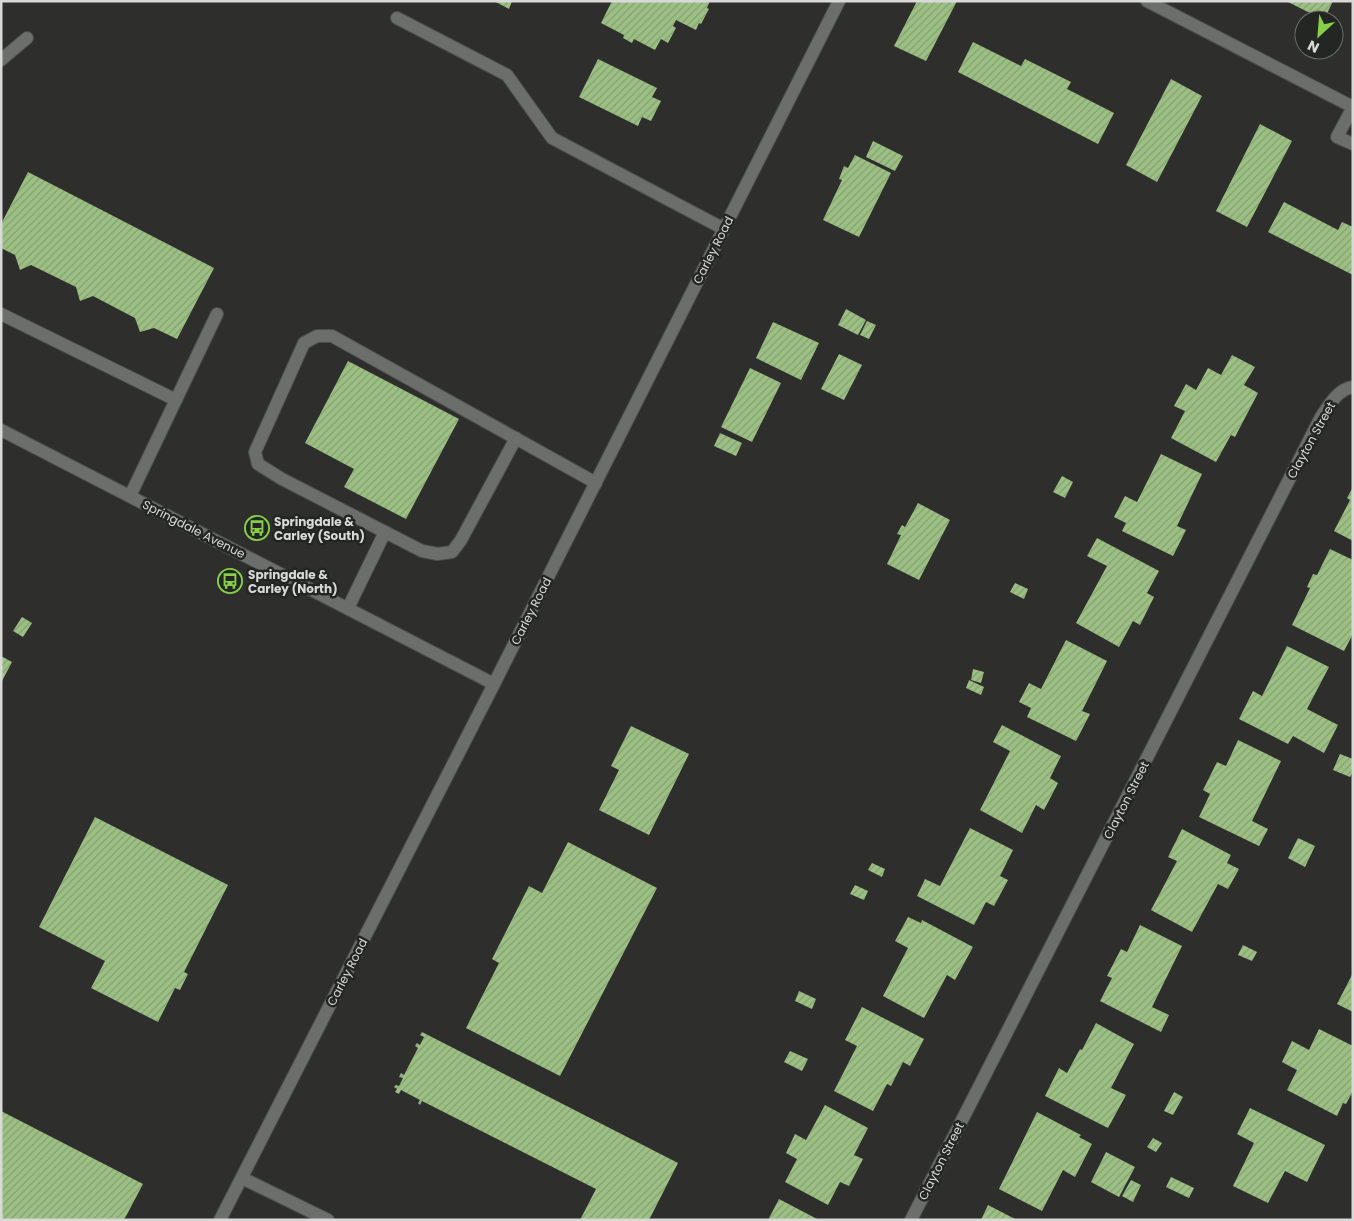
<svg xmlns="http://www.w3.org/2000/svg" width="1354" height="1221" viewBox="0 0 1354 1221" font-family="Poppins,sans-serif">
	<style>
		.building { fill: url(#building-hatch) }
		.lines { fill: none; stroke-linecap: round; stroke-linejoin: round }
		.service-casing { stroke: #4c4e4c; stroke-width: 14 }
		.minor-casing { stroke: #4c4e4c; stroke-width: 14 }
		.tertiary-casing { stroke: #4c4e4c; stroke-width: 14 }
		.service { stroke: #6c6e6b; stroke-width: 12 }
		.minor { stroke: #6c6e6b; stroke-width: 12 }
		.tertiary { stroke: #6c6e6b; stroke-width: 12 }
		.labels { text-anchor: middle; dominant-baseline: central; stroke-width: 5; stroke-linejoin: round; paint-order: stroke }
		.street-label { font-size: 12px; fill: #d8d9d8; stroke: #242623 }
		.poi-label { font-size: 12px; font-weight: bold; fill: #d8d9d8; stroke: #242623; text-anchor: start }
	</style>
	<defs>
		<pattern id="building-hatch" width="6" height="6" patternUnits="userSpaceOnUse" patternTransform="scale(1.25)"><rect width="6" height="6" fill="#9cc083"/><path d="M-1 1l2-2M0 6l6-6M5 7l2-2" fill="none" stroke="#85a072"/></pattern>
	</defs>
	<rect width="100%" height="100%" fill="#2e2f2d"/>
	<g class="building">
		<polygon points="494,1 512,1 509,9"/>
		<polygon points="612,1 710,1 707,8 709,9 701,24 699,23 696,30 676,20 673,26 676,28 668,43 661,39 655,50 634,39 632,43 623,38 624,35 601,23"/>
		<polygon points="917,1 957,1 926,61 894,46"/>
		<polygon points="1286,1 1333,1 1324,20"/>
		<polygon points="973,42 1021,66 1025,59 1071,82 1067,89 1114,113 1098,144 958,72"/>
		<polygon points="598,59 657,88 652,97 661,101 651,121 642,117 638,126 579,97"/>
		<polygon points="1171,79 1202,96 1157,182 1126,165"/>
		<polygon points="1260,124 1292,141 1247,227 1216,211"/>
		<polygon points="873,141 903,156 895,171 866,157"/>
		<polygon points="855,155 891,173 859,237 823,220 842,180 839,179 844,166 848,168"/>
		<polygon points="28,172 214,268 177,339 154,328 140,332 135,318 93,296 80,301 76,287 31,265 20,270 15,255 1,248 1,224"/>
		<polygon points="1284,202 1338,230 1342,222 1353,227 1353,275 1268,232"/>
		<polygon points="846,309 866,320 858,335 838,325"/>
		<polygon points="867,321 876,325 869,339 860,335"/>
		<polygon points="773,322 819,343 801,380 756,358"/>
		<polygon points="839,354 862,365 844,400 821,389"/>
		<polygon points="1232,355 1255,367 1244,385 1258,393 1235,437 1231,435 1216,462 1171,438 1185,411 1174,406 1186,384 1196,390 1208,368 1221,375"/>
		<polygon points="348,361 459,419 406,519 344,487 354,469 305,443"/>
		<polygon points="750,368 781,383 752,442 721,427"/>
		<polygon points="720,433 742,443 736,456 714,446"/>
		<polygon points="1161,454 1202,474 1177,526 1186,530 1173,556 1122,531 1126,523 1114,517 1125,496 1137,502"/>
		<polygon points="1062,476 1073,482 1065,498 1053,492"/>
		<polygon points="1353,487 1353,541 1334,531 1350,500 1347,498"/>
		<polygon points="918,503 950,520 919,580 887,564 901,535 897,534 902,525 905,527"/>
		<polygon points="1097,538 1159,571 1147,593 1154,597 1140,625 1133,621 1119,647 1076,623 1107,566 1087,556"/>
		<polygon points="1330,549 1353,560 1353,634 1344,651 1292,625 1310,588 1307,587 1313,574 1317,575"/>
		<polygon points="1015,583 1028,589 1024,599 1010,592"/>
		<polygon points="22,617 32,623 23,637 13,631"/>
		<polygon points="1066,640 1107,661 1082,711 1090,714 1076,741 1027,717 1031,708 1019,702 1029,683 1041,689"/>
		<polygon points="1287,646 1329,667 1307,709 1338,725 1324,753 1293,736 1288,744 1239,719 1253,691 1262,696"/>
		<polygon points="1,656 12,662 1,683"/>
		<polygon points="973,669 984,672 981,683 971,680"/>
		<polygon points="969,680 984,687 981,695 966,688"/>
		<polygon points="1002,725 1061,756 1050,778 1058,783 1044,810 1036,805 1022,833 980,810 1010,751 993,742"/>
		<polygon points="631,726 689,754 649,835 599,810 619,770 611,766"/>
		<polygon points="1238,740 1281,761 1252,821 1268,829 1259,846 1199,817 1210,794 1203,790 1217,762 1226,766"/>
		<polygon points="1340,754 1353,759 1353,771 1350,777 1333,770"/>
		<polygon points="95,817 228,885 184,972 188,974 180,990 175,988 158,1022 91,988 105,961 39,927"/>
		<polygon points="970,828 1013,850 1000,876 1008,880 994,906 986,902 974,925 917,896 925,879 940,886"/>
		<polygon points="1182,829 1231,855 1227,863 1239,869 1228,889 1218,884 1192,932 1151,910 1177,861 1168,857"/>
		<polygon points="1298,838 1315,846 1305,867 1288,858"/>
		<polygon points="568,842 657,888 560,1076 466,1028 499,963 492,959 529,886 542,893"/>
		<polygon points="872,863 885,869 882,877 868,870"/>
		<polygon points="855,885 868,891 864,900 850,894"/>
		<polygon points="908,917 921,923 922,920 973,947 955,980 947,975 924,1018 883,996 908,948 895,941"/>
		<polygon points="1140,925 1182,946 1152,1007 1169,1015 1161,1032 1100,1001 1112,978 1107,976 1121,949 1127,952"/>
		<polygon points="1243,945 1257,952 1252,961 1238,955"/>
		<polygon points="1353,973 1353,1012 1337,1004"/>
		<polygon points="799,991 816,999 812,1009 795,1001"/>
		<polygon points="862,1007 924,1039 910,1066 903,1062 891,1086 887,1084 873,1111 834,1091 857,1046 845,1040"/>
		<polygon points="1096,1023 1134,1044 1111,1088 1126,1095 1108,1128 1045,1096 1059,1068 1067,1073 1080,1049 1082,1050"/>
		<polygon points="1319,1029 1353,1046 1353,1091 1346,1104 1343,1103 1337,1116 1287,1090 1297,1070 1282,1062 1292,1041 1309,1050"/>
		<polygon points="422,1032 678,1163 649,1220 580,1220 596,1189 422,1101 420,1105 418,1103 420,1100 401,1090 399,1094 395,1092 397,1089 394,1087 396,1085 399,1086 403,1078 399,1077 401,1073 404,1075 418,1048 415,1046 417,1043 420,1045 424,1037 420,1035"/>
		<polygon points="790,1051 808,1059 802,1071 784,1062"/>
		<polygon points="1174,1092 1183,1097 1173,1115 1164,1111"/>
		<polygon points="825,1105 868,1128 854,1155 863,1159 849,1186 840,1182 828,1205 785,1182 797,1159 786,1153 795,1134 806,1140"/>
		<polygon points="1250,1108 1325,1145 1307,1182 1285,1171 1268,1203 1233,1186 1254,1143 1237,1134"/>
		<polygon points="1,1111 143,1184 124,1220 1,1220"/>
		<polygon points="1037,1112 1081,1135 1079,1137 1092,1144 1075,1177 1063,1170 1042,1211 999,1189"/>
		<polygon points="1153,1138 1162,1143 1156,1152 1147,1147"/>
		<polygon points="1106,1152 1135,1167 1119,1197 1091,1182"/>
		<polygon points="1171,1177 1194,1188 1189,1198 1166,1187"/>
		<polygon points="1131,1180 1141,1185 1133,1202 1122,1196"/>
		<polygon points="779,1199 819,1220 768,1220"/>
		<polygon points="988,1205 1017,1220 981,1220"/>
	</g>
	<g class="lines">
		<defs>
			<g id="service">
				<polyline points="1,314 176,400"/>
				<polyline points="516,438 461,540 452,552 438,554 422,551 282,479 258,464 255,452 304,343 317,336 332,336 596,483"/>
				<polyline points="130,496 217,314"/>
				<polyline points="348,608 385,532"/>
				<polyline points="242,1178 328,1220"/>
			</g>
			<g id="minor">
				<polyline points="1147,1 1353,107"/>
				<polyline points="397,18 507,75 552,138 724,229"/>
				<polyline points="1,60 27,38"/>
				<polyline points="1353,107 1337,137 1353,144"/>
				<polyline points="1,430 494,684"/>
				<path d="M 911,1220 L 1321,417 C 1329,405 1338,389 1353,387"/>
			</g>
			<polyline id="tertiary" points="220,1220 494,684 839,1"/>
		</defs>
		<use href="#service" class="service-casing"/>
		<use href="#minor" class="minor-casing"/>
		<use href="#tertiary" class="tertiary-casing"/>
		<use href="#service" class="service"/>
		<use href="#minor" class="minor"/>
		<use href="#tertiary" class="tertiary"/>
	</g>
	<defs>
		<symbol id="bus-ring" viewBox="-11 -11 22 22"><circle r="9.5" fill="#242623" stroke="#88cf49" stroke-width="1.5"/><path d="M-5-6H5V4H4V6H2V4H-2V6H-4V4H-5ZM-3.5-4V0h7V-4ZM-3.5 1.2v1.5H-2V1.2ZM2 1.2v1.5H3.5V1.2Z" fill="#88cf49"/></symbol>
	</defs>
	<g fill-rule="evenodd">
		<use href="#bus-ring" x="243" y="514" width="28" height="28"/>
		<use href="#bus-ring" x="216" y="567" width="28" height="28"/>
	</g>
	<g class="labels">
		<g class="street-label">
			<text transform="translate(713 250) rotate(-63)">Carley Road</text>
			<text transform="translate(1311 440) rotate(-61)">Clayton Street</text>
			<text transform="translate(194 529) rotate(27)">Springdale Avenue</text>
			<text transform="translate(531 611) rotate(-63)">Carley Road</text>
			<text transform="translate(1126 800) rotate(-63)">Clayton Street</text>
			<text transform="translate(347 972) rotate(-63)">Carley Road</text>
			<text transform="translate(941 1161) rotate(-63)">Clayton Street</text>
		</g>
		<g class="poi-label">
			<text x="274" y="521">Springdale &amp;<tspan x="274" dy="14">Carley (South)</tspan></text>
			<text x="248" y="574">Springdale &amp;<tspan x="248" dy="14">Carley (North)</tspan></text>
		</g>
	</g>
	<rect width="1354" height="1221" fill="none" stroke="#d8d9d8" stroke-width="5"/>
	<g transform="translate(1319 35) rotate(206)"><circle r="24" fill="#242623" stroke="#6c6e6b"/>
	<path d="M0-4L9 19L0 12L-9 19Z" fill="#88cf49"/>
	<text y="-8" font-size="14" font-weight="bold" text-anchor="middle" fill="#d8d9d8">N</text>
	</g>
</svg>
